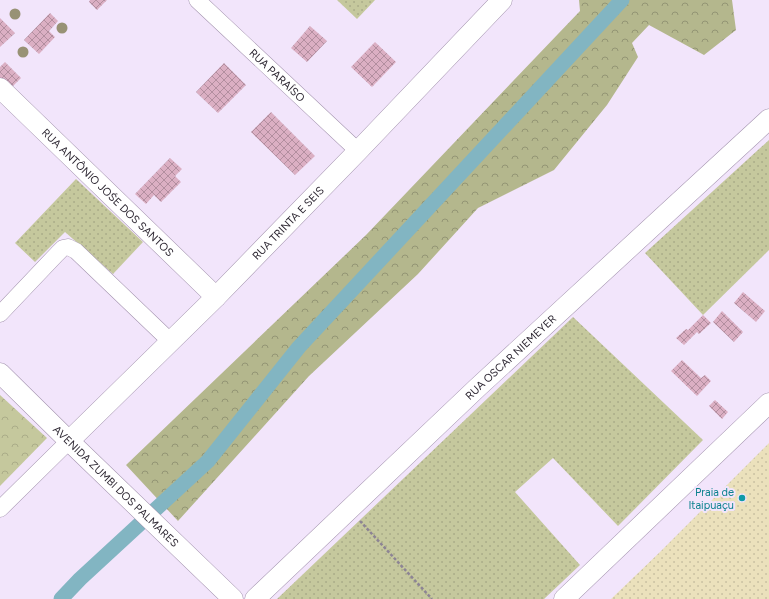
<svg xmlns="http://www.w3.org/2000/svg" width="769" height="599" viewBox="0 0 769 599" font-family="Figtree,sans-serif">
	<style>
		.grass { fill: url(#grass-dots) }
		.forest { fill: url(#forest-crowns) }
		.sand { fill: url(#sand-dots) }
		.park { fill: url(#park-crowns) }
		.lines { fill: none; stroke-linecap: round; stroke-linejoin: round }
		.canal { stroke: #82b5c2; stroke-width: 15 }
		.building { fill: url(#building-cross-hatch) }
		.minor-casing { stroke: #a393ae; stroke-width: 17 }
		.tertiary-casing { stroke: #a393ae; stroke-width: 21 }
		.path { stroke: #8d8494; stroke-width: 2.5; stroke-dasharray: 3 2; stroke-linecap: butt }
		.minor { stroke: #fff; stroke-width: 16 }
		.tertiary { stroke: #fff; stroke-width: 20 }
		.tree { fill: #989275 }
		.culture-dot { fill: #0f9aa8; stroke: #f2e5fb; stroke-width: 1.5 }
		.labels { text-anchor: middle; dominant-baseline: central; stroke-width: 4; stroke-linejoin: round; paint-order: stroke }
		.street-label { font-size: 11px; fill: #2e2833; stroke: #f2e5fb }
		.culture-label { font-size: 11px; fill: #0d838f; stroke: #f2e5fb; text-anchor: end }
	</style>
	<defs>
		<pattern id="grass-dots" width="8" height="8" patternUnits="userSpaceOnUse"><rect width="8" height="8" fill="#c5c89d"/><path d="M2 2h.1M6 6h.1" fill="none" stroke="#aaac88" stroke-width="1.8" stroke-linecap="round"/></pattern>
		<pattern id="forest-crowns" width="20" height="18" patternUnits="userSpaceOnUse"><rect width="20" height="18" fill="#b4b78d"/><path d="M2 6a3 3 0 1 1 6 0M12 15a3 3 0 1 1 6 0" fill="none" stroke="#939574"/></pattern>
		<pattern id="sand-dots" width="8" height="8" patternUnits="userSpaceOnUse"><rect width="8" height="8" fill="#ebe1bc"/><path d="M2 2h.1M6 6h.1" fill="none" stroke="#cac1a2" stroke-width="1.8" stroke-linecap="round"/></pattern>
		<pattern id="park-crowns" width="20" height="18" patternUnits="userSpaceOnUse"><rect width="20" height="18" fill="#c5c89d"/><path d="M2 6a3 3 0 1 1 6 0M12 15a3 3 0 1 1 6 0" fill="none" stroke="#aaac88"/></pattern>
		<pattern id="building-cross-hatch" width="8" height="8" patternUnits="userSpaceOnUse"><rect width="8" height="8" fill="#dbafc3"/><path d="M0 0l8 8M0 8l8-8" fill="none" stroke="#b28e9f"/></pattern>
	</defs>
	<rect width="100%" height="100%" fill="#f2e5fb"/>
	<g class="grass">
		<polygon points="337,0 375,0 357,19"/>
		<polygon points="769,140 769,250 703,315 645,253"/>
		<polygon points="76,179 143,242 113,274 65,232 35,262 15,243"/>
		<polygon points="573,317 703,440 618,526 553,458 515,492 580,565 544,599 277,599"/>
	</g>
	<polygon class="forest" points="579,0 732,0 736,30 704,55 649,25 632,43 638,57 607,105 554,170 478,208 418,274 309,376 178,521 126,465 366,235 580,11"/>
	<polygon class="sand" points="769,443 769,599 611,599 660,552"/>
	<polygon class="park" points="0,395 47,438 0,486"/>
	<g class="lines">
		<polyline class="canal" points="61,599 80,579 208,461 299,347 622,0"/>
	</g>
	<g class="building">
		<polygon points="90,0 107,0 97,10 89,2"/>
		<polygon points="50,13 58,21 49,31 55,37 39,54 24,40"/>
		<polygon points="0,18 15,33 0,47"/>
		<polygon points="310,26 327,41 307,62 291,48"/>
		<polygon points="375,42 396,62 372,87 351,67"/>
		<polygon points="5,62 21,78 11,88 0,78 0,67"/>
		<polygon points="224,63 246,85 218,113 196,92"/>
		<polygon points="271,112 315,156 295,175 251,132"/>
		<polygon points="170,158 182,169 175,176 181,182 161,202 154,195 146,204 135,194"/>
		<polygon points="743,292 765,311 756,322 734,303"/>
		<polygon points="722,311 743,332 734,342 713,322"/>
		<polygon points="703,315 711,323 699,334 697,332 684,345 676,338 686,329 688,330"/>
		<polygon points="682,360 701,378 705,375 711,381 697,396 671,371"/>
		<polygon points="715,400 728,412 722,419 709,406"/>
	</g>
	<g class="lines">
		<defs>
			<g id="minor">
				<path id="s1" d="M 197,0 L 358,151"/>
				<polyline points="0,314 57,254 63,248 68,247 76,251 170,341"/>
				<polyline points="0,509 69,441"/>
			</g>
			<g id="tertiary">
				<path id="s2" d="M 0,88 L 216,297"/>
				<path id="s3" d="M 0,373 L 69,441 L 233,599"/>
				<path id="s4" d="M 69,441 L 216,297 L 358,151 L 502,0"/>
				<path id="s5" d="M 255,599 L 477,388 L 769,119"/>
				<polyline points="564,599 769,403"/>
			</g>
		</defs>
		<use href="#minor" class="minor-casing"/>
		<use href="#tertiary" class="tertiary-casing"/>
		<polyline class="path" points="360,521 432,599"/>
		<use href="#minor" class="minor"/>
		<use href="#tertiary" class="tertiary"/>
	</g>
	<g class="tree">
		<circle cx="15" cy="14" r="5.5"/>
		<circle cx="62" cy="28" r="5.5"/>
		<circle cx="23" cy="52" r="5.5"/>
	</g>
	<circle class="culture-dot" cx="742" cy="498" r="4"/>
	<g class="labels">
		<g class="street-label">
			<text stroke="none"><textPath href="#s1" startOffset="110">RUA PARAÍSO</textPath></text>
			<text stroke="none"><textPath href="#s2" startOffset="150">RUA ANTÔNIO JOŚE DOS SANTOS</textPath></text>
			<text stroke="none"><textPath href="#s4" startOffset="309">RUA TRINTA E SEIS</textPath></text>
			<text stroke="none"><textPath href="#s5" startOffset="352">RUA OSCAR NIEMEYER</textPath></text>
			<text stroke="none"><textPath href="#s3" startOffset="162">AVENIDA ZUMBI DOS PALMARES</textPath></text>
		</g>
		<g class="culture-label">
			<text x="734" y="492">Praia de<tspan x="734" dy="13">Itaipuaçu</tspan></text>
		</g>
	</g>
</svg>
